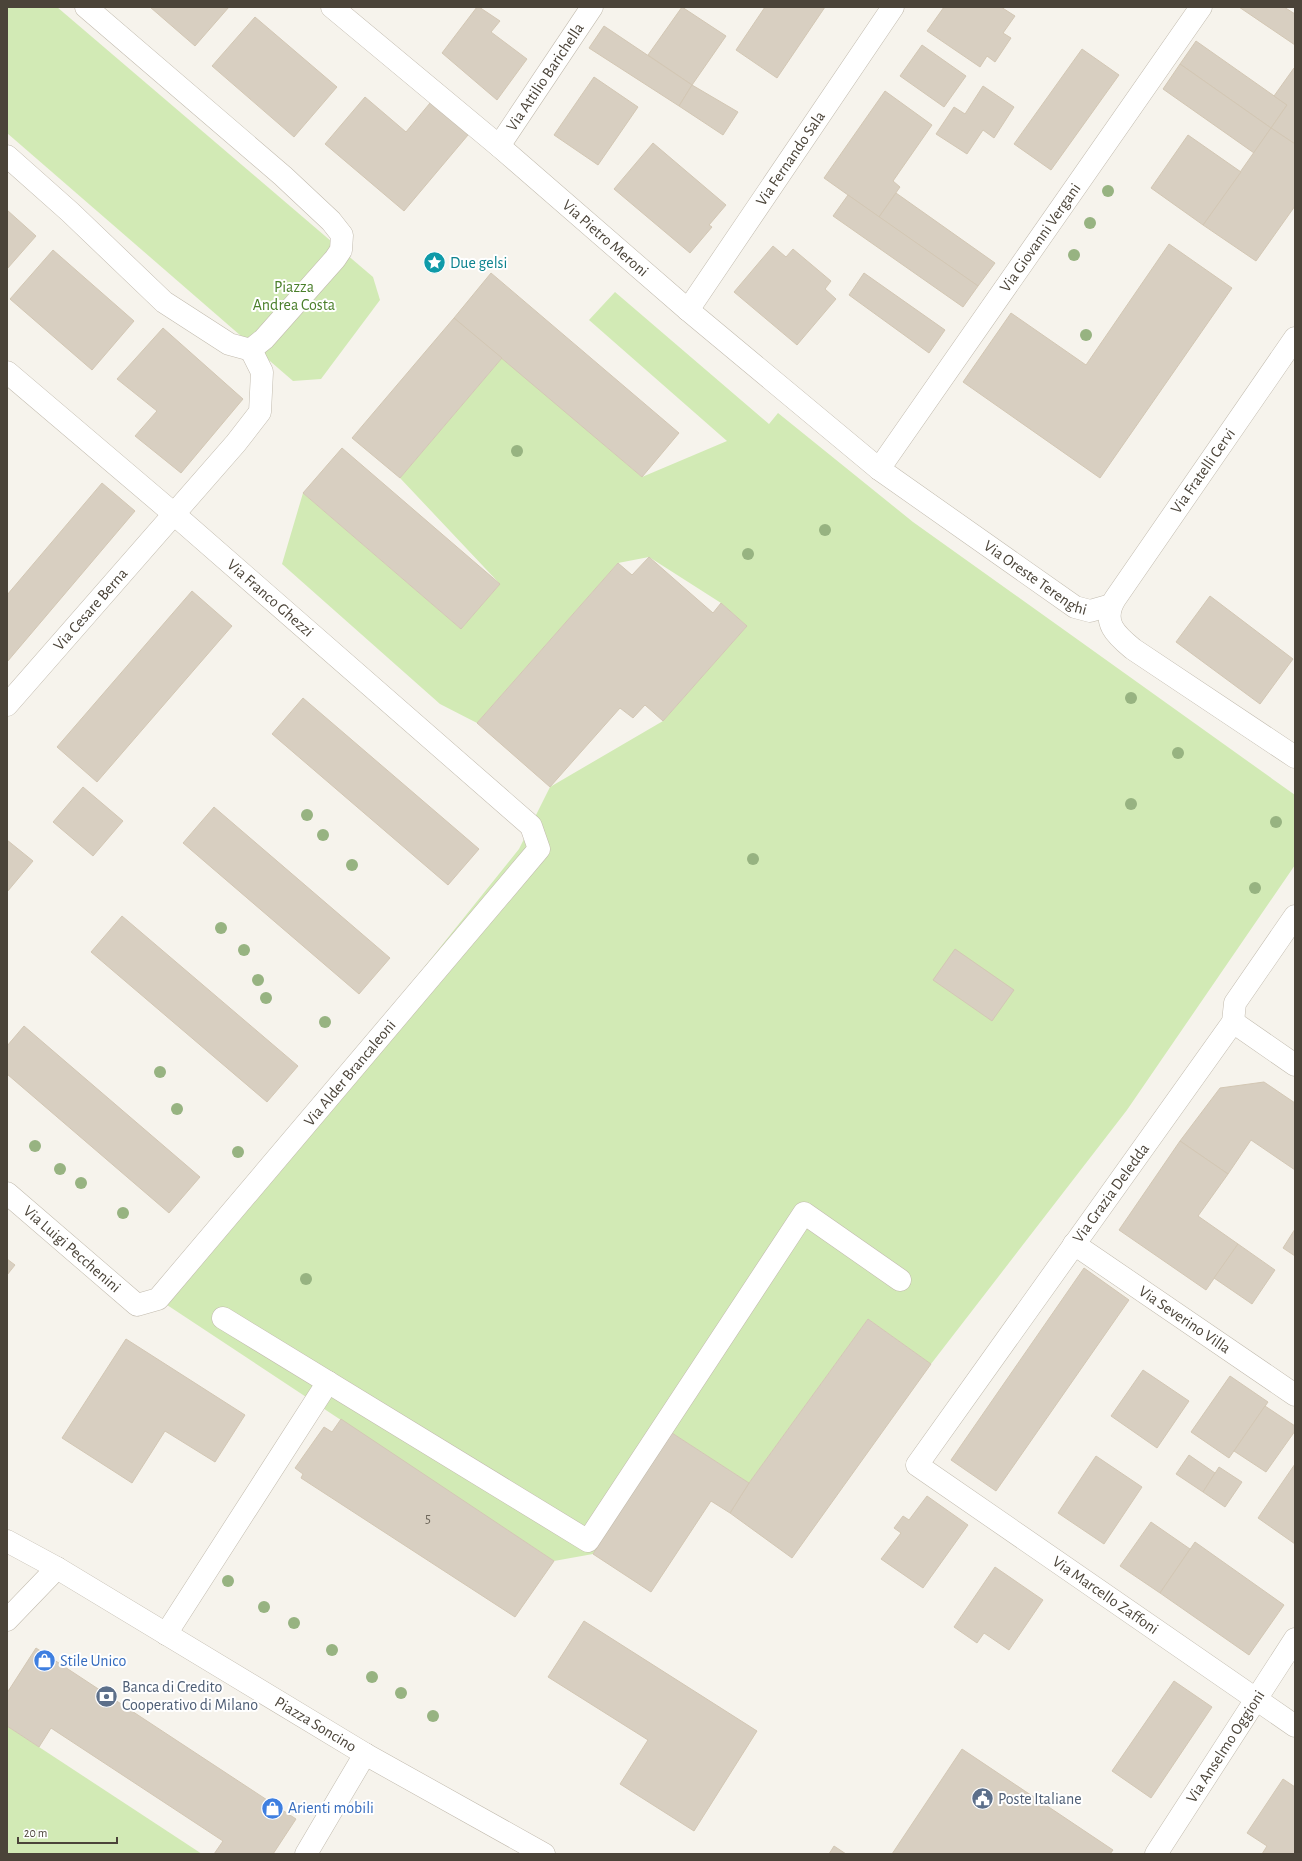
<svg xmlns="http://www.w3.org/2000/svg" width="1302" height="1861" viewBox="0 0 1302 1861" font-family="'Alegreya Sans',sans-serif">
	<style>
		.green { fill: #d2eab5 }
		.building { fill: #d8cfc1; stroke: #d3c7b4 }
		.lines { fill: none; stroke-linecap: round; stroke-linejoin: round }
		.minor-casing { stroke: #c2bbae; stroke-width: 23 }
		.minor { stroke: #fff; stroke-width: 22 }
		.tree { fill: #97b381 }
		.labels { text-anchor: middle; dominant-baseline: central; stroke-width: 4; stroke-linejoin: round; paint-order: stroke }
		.number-label { font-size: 14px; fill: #6e675b }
		.street-label { font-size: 16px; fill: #4b4439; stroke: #fff }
		.culture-label { font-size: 16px; fill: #0d838f; stroke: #fff; text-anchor: start }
		.park-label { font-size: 16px; fill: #4a7f2a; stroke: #fff }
		.shop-label { font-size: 16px; fill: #366cbe; stroke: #fff; text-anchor: start }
		.service-label { font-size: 16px; fill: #4e5e75; stroke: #fff; text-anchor: start }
	</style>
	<rect width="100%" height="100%" fill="#f6f3ec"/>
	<g class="green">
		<polygon points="7,7 57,7 373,277 380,300 321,379 293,381 7,133"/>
		<polygon points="615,292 769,424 778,413 913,522 1295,795 1295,865 1127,1110 931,1364 868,1319 749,1483 672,1433 593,1554 554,1561 158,1299 519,849 550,787 663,721 747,626 721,603 649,557 618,563 477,723 440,704 282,564 303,493 461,629 500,584 400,478 502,358 642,477 727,441 589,320"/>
		<polygon points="7,1726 202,1854 7,1854"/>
	</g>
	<g class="building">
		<polygon points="150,7 229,7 195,46"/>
		<polygon points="477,7 479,7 500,21 491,32 527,59 497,100 442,53"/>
		<polygon points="682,7 726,36 692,85 648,55"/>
		<polygon points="765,7 825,7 777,78 736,50"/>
		<polygon points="944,7 1001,7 1015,16 1003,33 1011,38 995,62 987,56 980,67 927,31"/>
		<polygon points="1239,7 1284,7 1295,14 1295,45"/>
		<polygon points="255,17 337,87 294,137 212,66"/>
		<polygon points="604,26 692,85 679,106 589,48"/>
		<polygon points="1196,41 1287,105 1271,128 1180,64"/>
		<polygon points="922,45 966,76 944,107 900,76"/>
		<polygon points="1082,49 1119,75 1051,170 1014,144"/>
		<polygon points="1180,64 1271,128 1254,153 1163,89"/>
		<polygon points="1294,68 1295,69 1295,144 1271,128 1287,105 1274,96"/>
		<polygon points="594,77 638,107 598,165 554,135"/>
		<polygon points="692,85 738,112 723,135 679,106"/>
		<polygon points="983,86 1014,107 994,138 983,130 967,154 936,134 954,107 965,114"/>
		<polygon points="885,91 932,125 893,181 900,187 879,217 824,178"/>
		<polygon points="365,97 406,132 430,103 468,135 404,211 325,144"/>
		<polygon points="1271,128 1295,144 1295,206 1256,261 1203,225"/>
		<polygon points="1188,135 1241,172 1203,225 1151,188"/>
		<polygon points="653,143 726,205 709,225 712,227 690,253 614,189"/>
		<polygon points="896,193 995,263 978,286 879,217"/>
		<polygon points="848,195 978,286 963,307 833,216"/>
		<polygon points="7,210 36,236 7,269"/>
		<polygon points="1169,244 1232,288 1100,478 963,382 1011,313 1086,365"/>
		<polygon points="773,246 786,257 793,249 831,281 825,289 836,299 797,345 734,292"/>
		<polygon points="53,250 134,321 92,370 10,299"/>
		<polygon points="491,273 679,433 642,477 454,318"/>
		<polygon points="864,273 945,330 929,353 849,295"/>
		<polygon points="454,318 502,358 400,478 352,438"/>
		<polygon points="163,328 243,399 181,473 135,436 157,411 117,379"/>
		<polygon points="342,448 500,584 461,629 303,493"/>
		<polygon points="102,483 135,511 7,662 7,595"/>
		<polygon points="649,557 713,613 721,603 747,626 663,721 645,705 633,718 620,708 550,787 477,723 618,563 632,575"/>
		<polygon points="192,591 232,626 97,782 57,747"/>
		<polygon points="1210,596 1293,659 1260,704 1176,642"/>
		<polygon points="303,698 479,849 448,885 272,734"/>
		<polygon points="83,787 123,821 93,856 53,822"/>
		<polygon points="214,807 390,958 359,994 183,843"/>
		<polygon points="7,840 33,861 7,892"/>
		<polygon points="122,916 298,1066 267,1102 91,952"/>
		<polygon points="955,949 1014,990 992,1021 933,980"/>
		<polygon points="24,1026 200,1177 169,1213 7,1074 7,1046"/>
		<polygon points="1264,1082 1295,1103 1295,1170 1251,1140 1228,1174 1180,1141 1220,1088"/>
		<polygon points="1180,1141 1228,1174 1198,1216 1238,1244 1206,1290 1119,1230"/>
		<polygon points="1295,1229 1295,1256 1283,1248"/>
		<polygon points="1238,1244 1275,1270 1252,1304 1214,1278"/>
		<polygon points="7,1259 15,1265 7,1275"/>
		<polygon points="1084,1268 1129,1300 996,1491 951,1460"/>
		<polygon points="868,1319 931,1364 792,1558 730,1513 749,1483"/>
		<polygon points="126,1339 245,1415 215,1462 165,1431 132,1483 62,1438"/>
		<polygon points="1143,1370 1189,1401 1157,1448 1111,1416"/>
		<polygon points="1230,1376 1268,1402 1229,1458 1191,1432"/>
		<polygon points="1265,1406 1295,1426 1295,1431 1266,1472 1234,1451"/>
		<polygon points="341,1419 554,1561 515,1617 301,1478 303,1474 295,1468 324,1427 332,1432"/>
		<polygon points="672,1433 749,1483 730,1513 711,1501 651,1592 593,1554"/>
		<polygon points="1189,1455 1215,1473 1203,1492 1176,1474"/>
		<polygon points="1096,1456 1142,1487 1104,1544 1058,1513"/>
		<polygon points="1295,1464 1295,1544 1258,1518"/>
		<polygon points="1219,1467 1242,1482 1225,1507 1203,1492"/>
		<polygon points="927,1496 968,1525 923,1588 881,1559 901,1533 894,1528 903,1516 909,1520"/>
		<polygon points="1151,1522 1190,1549 1160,1593 1120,1566"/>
		<polygon points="1195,1542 1284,1605 1249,1655 1160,1593"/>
		<polygon points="995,1567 1043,1600 1009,1650 984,1633 977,1643 954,1627"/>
		<polygon points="584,1621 757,1731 694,1831 620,1784 648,1740 548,1677"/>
		<polygon points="36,1648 296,1819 273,1854 214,1854 223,1841 51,1728 39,1747 7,1726 7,1693"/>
		<polygon points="1174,1681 1212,1707 1151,1798 1112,1771"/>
		<polygon points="962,1749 1113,1850 1110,1854 892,1854"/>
		<polygon points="1283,1779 1295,1787 1295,1854 1262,1854 1267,1846 1247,1833"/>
		<polygon points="834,1846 846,1854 829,1854"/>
	</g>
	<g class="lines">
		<defs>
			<g id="minor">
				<path id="s1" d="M 332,7 L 499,146 L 688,310 L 879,469 L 1075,607 L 1090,611 L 1111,605"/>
				<path id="s2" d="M 499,146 L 592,7"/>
				<polyline points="7,156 70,212 164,302 229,344 251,350 254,347 264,339 335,259 341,250 342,235 331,221 283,176 86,7"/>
				<path id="s3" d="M 688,310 L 893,7"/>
				<path d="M 1295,338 L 1115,599 C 1101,622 1116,635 1133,649 L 1295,757"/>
				<path id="s4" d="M 7,372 L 174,514 L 531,826 L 539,849 L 158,1299 L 137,1305 L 7,1193"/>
				<path id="s5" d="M 879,469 L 1201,7"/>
				<path id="s6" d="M 7,705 L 236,443 L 260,412 L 262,372 L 251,350"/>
				<path id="s7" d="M 1295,916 L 1235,1003 L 1233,1022 L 917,1465 L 1295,1726"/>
				<polyline points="1233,1022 1295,1065"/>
				<path id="s8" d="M 1074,1244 L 1295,1395"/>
				<polyline points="223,1318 588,1541 804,1213 900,1280"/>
				<path id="s9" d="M 7,1541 L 57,1568 L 365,1754 L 544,1854"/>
				<polyline points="7,1620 57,1568"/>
				<polyline points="166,1634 328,1382"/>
				<polyline points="306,1854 365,1754"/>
				<path id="s10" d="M 1156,1854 L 1295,1639"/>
			</g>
		</defs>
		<use href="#minor" class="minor-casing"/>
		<use href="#minor" class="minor"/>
	</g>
	<g class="tree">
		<circle cx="1108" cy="191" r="6"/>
		<circle cx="1090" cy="223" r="6"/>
		<circle cx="1074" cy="255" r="6"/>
		<circle cx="1086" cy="335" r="6"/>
		<circle cx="517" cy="451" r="6"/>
		<circle cx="825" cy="530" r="6"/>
		<circle cx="748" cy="554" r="6"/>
		<circle cx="1131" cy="698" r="6"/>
		<circle cx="1178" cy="753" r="6"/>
		<circle cx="1131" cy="804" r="6"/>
		<circle cx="307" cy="815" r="6"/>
		<circle cx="1276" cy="822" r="6"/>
		<circle cx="323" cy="835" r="6"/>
		<circle cx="753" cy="859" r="6"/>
		<circle cx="352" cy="865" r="6"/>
		<circle cx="1255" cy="888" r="6"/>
		<circle cx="221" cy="928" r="6"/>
		<circle cx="244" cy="950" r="6"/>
		<circle cx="258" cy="980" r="6"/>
		<circle cx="266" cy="998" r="6"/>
		<circle cx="325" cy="1022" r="6"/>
		<circle cx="160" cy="1072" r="6"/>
		<circle cx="177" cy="1109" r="6"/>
		<circle cx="35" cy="1146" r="6"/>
		<circle cx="238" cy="1152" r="6"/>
		<circle cx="60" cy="1169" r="6"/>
		<circle cx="81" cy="1183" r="6"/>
		<circle cx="123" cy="1213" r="6"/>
		<circle cx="306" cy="1279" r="6"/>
		<circle cx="228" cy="1581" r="6"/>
		<circle cx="264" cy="1607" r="6"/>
		<circle cx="294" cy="1623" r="6"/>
		<circle cx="332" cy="1650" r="6"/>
		<circle cx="372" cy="1677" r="6"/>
		<circle cx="401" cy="1693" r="6"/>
		<circle cx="433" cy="1716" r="6"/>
	</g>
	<defs>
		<symbol id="sight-disc" viewBox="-11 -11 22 22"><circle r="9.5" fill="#0f9aa8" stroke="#fff"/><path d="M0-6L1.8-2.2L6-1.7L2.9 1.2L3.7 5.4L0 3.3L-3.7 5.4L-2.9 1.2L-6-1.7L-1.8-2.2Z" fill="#fff"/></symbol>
		<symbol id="shop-disc" viewBox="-11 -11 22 22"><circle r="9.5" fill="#3f7fe0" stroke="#fff"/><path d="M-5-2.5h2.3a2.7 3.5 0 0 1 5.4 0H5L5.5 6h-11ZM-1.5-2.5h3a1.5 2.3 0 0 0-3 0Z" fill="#fff"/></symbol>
		<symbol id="bank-disc" viewBox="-11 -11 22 22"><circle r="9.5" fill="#5c6f8a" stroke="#fff"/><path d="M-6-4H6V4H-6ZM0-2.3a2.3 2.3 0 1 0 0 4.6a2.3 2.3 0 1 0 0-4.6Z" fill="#fff"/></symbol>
		<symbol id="civic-disc" viewBox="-11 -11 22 22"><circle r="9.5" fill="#5c6f8a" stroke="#fff"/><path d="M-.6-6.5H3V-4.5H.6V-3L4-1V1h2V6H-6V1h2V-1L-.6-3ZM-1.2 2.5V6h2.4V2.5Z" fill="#fff"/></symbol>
	</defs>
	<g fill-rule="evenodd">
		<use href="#sight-disc" x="422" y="250" width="25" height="25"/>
		<use href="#shop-disc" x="32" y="1648" width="25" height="25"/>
		<use href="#bank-disc" x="94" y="1684" width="25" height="25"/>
		<use href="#civic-disc" x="970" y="1786" width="25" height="25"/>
		<use href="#shop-disc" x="260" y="1796" width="25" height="25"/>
	</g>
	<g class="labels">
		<g class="number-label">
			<text x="428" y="1519">5</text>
		</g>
		<g class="street-label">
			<text stroke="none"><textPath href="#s2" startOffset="83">Via Attilio Barichella</textPath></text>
			<text stroke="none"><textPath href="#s3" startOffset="183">Via Fernando Sala</textPath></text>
			<text stroke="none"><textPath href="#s1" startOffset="358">Via Pietro Meroni</textPath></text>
			<text stroke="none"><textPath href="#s5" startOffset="282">Via Giovanni Vergani</textPath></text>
			<text transform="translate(1203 471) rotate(-55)">Via Fratelli Cervi</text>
			<text stroke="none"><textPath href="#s1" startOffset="907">Via Oreste Terenghi</textPath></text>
			<text stroke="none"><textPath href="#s4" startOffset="347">Via Franco Ghezzi</textPath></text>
			<text stroke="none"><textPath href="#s6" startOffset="127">Via Cesare Berna</textPath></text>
			<text transform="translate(350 1073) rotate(-50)">Via Alder Brancaleoni</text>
			<text transform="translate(1111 1193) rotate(-54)">Via Grazia Deledda</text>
			<text transform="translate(72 1249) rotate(41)">Via Luigi Pecchenini</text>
			<text stroke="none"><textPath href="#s8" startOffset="134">Via Severino Villa</textPath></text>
			<text stroke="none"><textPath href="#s7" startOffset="898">Via Marcello Zaffoni</textPath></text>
			<text stroke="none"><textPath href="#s9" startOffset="359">Piazza Soncino</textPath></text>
			<text stroke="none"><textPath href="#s10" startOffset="128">Via Anselmo Oggioni</textPath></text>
		</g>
		<g class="culture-label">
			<text x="450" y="263">Due gelsi</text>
		</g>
		<g class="park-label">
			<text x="294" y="287">Piazza<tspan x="294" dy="18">Andrea Costa</tspan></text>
		</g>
		<g class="shop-label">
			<text x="60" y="1661">Stile Unico</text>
			<text x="288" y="1808">Arienti mobili</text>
		</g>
		<g class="service-label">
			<text x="122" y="1687">Banca di Credito<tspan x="122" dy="18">Cooperativo di Milano</tspan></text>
			<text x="998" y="1799">Poste Italiane</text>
		</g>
	</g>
	<rect width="1302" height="1861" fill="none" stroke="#4b4439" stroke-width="16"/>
	<path d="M18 1837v6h99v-6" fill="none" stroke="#4b4439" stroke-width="2"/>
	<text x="24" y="1837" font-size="12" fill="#4b4439" stroke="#ffffff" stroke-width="3" paint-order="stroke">20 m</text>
</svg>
